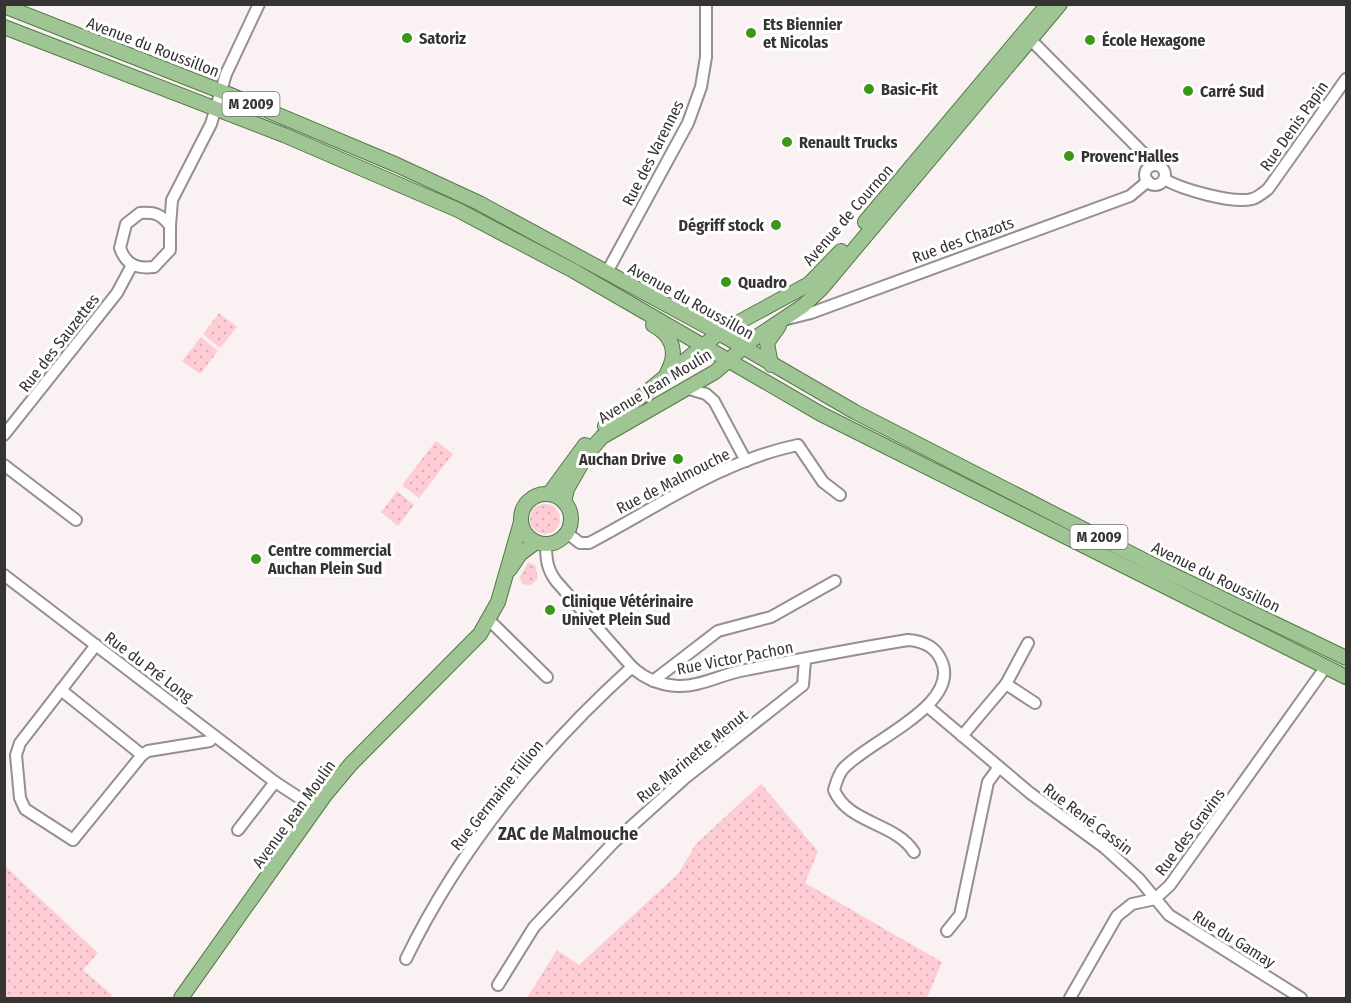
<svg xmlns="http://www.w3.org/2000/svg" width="1351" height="1003" viewBox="0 0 1351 1003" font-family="'Fira Sans Condensed',sans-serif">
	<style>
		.grass { fill: url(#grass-dots) }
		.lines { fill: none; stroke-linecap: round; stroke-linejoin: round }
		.minor-casing { stroke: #978e8f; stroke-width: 14 }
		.major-casing { stroke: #527945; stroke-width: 16 }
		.minor { stroke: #fff; stroke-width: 10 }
		.major { stroke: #a0c595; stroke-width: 14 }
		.poi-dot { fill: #3b9715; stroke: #fff; stroke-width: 2 }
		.labels { text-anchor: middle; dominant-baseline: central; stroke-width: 6; stroke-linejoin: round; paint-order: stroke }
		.shield { fill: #fff; stroke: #727070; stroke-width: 1.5 }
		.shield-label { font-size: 15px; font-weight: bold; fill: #363333 }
		.poi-label { font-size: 16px; font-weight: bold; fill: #363333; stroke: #fff; text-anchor: start }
		.street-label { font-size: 16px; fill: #363333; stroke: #fff }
		.neighbourhood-label { font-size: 18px; font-weight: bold; fill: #363333; stroke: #fff }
	</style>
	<defs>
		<pattern id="grass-dots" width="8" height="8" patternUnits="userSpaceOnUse" patternTransform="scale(1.5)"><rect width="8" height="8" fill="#fdccd5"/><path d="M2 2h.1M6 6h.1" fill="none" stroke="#d9b0b7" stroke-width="1.8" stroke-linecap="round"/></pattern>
	</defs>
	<rect width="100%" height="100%" fill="#faf1f2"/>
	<g class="grass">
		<polygon points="219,313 237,327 220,348 203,334"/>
		<polygon points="201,337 218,351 200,374 182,361"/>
		<polygon points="436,441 453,454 419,498 402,485"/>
		<polygon points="397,491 414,505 398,526 381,512"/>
		<circle cx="545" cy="519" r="15"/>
		<polygon points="528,562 535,565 538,579 531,585 522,584 520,577"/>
		<polygon points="761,784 818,851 805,883 942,962 927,998 527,998 557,950 579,965 678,874 696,844"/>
		<polygon points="5,866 98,953 83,970 112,995 109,998 5,998"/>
	</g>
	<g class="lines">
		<defs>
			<g id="minor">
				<polyline points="1023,39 1031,40 1143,153 1151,166"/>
				<circle cx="1155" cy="175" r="10"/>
				<path d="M 1164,179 C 1181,189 1232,204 1252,199 C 1257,198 1263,193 1268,189 L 1346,79"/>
				<path d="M 140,213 C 155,212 161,214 170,226 L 170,250 L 154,267 C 137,269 126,265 120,248 L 126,224 Z"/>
				<polyline points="170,226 172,200 211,124 226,74 259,4"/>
				<polyline points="607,272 688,123 701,87 706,57 706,4"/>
				<polyline points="787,319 811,313 1130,196 1148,181"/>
				<polyline points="686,388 706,394 714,401 746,461"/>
				<polyline points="4,435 117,293 132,265"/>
				<polyline points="4,465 76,520"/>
				<path d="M 567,533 L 580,543 L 589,543 C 656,508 723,460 798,445 L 823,482 L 840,495"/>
				<path d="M 546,544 C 546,559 547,569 556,581 L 632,667 C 645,679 660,685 678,686 C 698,687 721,675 740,671 C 796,660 852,649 908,640 C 922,641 935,646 941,660 C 963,705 866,742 843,769 C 838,775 836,783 834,790 C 848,824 895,822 914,852"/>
				<polyline points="4,575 275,782 315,808"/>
				<polyline points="489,620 547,677"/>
				<polyline points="96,645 20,743 16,755 20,798 25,809 73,840 142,755 148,751 210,741 214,736"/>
				<polyline points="653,681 718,631 771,617 835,581"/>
				<polyline points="1006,684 1035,703"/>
				<polyline points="61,690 142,755"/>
				<polyline points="927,706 1030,793 1105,848 1139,879 1169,915 1301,998"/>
				<polyline points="962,736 1006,684 1028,643"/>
				<polyline points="238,830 275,782"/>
				<polyline points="947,931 960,915 988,782 999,767"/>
				<path d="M 406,959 C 459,849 542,748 632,667"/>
				<polyline points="498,985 534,927 614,842 685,778 803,685 805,660"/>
				<polyline points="1070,998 1117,916 1132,904 1155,899 1170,885 1325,668"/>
			</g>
			<g id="major">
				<polyline points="4,6 228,94 397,165 479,203 719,333 855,412 1163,570 1346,658"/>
				<polyline points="4,27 284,135 458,210 574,271 821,414 1346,677"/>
				<polyline points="865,222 1048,4"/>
				<path d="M 653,325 C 674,336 678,354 667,373"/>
				<polyline points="771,365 767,343 779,326"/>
				<polyline points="605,426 719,333 809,284 841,251"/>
				<polyline points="549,494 585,445"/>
				<circle cx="546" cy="519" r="25"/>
				<polyline points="564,502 567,489 587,454 602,437 715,372 752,340 803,306 821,289 1060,4"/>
				<polyline points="510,569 520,554 536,542"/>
				<polyline points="181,998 325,795 351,764 480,634 498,602 521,522"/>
			</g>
		</defs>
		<use href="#minor" class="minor-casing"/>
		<use href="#major" class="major-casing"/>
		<use href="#minor" class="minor"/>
		<use href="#major" class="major"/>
	</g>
	<g class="poi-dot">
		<circle cx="751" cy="33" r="6"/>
		<circle cx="407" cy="38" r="6"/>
		<circle cx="1090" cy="40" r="6"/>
		<circle cx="869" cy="89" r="6"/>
		<circle cx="1188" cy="91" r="6"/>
		<circle cx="787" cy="142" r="6"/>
		<circle cx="1069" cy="156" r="6"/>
		<circle cx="776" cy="225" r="6"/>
		<circle cx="726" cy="282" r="6"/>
		<circle cx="678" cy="459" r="6"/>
		<circle cx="256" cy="559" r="6"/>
		<circle cx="550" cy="610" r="6"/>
	</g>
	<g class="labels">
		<g class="shield">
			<rect x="222.5" y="92" width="57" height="24" rx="4.5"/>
			<rect x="1070.5" y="525" width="57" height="24" rx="4.5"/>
		</g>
		<g class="shield-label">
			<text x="251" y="104">M 2009</text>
			<text x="1099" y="537">M 2009</text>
		</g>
		<g class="poi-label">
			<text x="763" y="24">Ets Biennier<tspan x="763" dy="18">et Nicolas</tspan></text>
			<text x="419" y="38">Satoriz</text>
			<text x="1102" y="40">École Hexagone</text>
			<text x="881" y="89">Basic-Fit</text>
			<text x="1200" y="91">Carré Sud</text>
			<text x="799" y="142">Renault Trucks</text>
			<text x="1081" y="156">Provenc'Halles</text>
			<text x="764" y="225" text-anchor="end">Dégriff stock</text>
			<text x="738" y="282">Quadro</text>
			<text x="666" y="459" text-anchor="end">Auchan Drive</text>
			<text x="268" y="550">Centre commercial<tspan x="268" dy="18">Auchan Plein Sud</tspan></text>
			<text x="562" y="601">Clinique Vétérinaire<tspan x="562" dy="18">Univet Plein Sud</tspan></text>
		</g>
		<g class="street-label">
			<text transform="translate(153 47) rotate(21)">Avenue du Roussillon</text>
			<text transform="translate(1294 126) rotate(-55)">Rue Denis Papin</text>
			<text transform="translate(653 153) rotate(-63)">Rue des Varennes</text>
			<text transform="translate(848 215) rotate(-49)">Avenue de Cournon</text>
			<text transform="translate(963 240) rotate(-20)">Rue des Chazots</text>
			<text transform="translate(691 301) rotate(29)">Avenue du Roussillon</text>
			<text transform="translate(59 343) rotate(-52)">Rue des Sauzettes</text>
			<text transform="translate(655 386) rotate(-31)">Avenue Jean Moulin</text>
			<text transform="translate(673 481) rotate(-27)">Rue de Malmouche</text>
			<text transform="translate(1216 577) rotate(26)">Avenue du Roussillon</text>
			<text transform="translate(735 658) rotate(-11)">Rue Victor Pachon</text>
			<text transform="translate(149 667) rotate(37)">Rue du Pré Long</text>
			<text transform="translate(692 756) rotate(-39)">Rue Marinette Menut</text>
			<text transform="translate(497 795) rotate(-51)">Rue Germaine Tillion</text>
			<text transform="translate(294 814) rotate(-54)">Avenue Jean Moulin</text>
			<text transform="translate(1088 819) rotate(37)">Rue René Cassin</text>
			<text transform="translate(1190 832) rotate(-53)">Rue des Gravins</text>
			<text transform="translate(1234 939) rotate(32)">Rue du Gamay</text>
		</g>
		<g class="neighbourhood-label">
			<text x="568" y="834">ZAC de Malmouche</text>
		</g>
	</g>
	<rect width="1351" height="1003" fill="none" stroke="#363333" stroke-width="12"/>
</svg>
